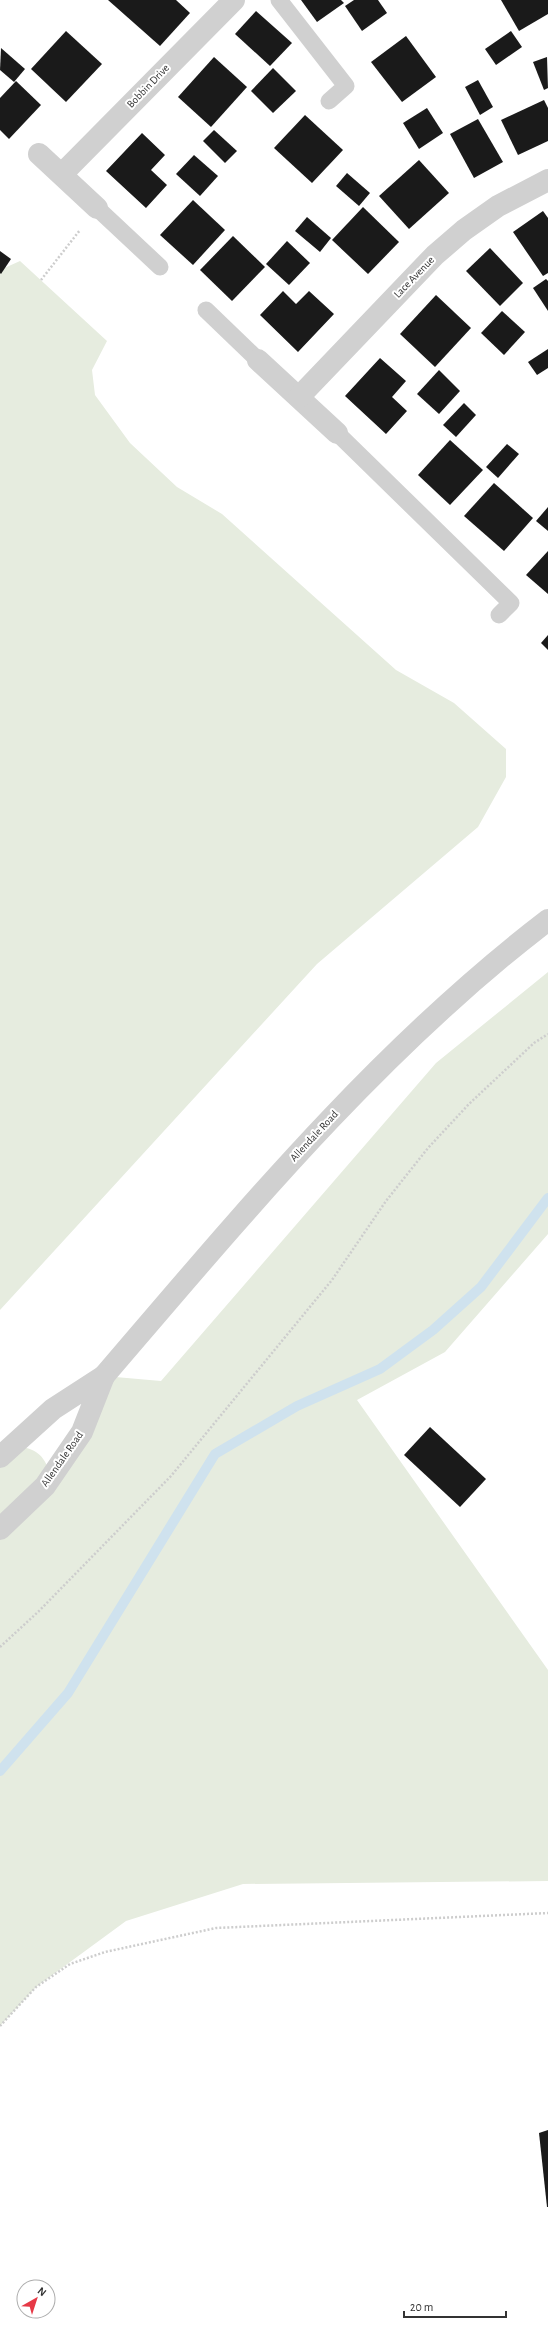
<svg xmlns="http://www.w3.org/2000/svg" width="548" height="2335" viewBox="0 0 548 2335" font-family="'Alegreya Sans',sans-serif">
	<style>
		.green { fill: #e6ecdf }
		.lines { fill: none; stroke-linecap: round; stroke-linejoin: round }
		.stream { stroke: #cfe2ee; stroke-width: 10 }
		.building { fill: #1a1a1a }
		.path { stroke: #cdcdcd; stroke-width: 2.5; stroke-dasharray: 2 2; stroke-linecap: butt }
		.lane { stroke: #d0d0d0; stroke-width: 17 }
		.street { stroke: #d0d0d0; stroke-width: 22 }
		.labels { text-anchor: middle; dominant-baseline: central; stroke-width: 4; stroke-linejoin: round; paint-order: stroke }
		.street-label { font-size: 11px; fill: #333; stroke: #fff }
	</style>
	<rect width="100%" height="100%" fill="#fff"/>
	<g class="green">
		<polygon points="20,261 107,341 92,370 95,395 130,443 177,487 222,514 396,670 454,703 506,749 506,777 478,827 317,964 0,1310 0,270"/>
		<path d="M 548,972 L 548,1234 L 445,1352 L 357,1400 L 548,1670 L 548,1881 L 243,1884 L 126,1921 L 36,1987 L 0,2026 L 0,1457 L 14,1446 C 33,1448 42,1452 49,1470 L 104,1376 L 161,1381 L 436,1063 Z"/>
	</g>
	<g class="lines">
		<polyline class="stream" points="0,1771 68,1693 215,1454 297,1406 380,1369 433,1330 481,1287 548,1198"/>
	</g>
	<g class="building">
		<polygon points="108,0 176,0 190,13 160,46"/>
		<polygon points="301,0 341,0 344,3 317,22"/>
		<polygon points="354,0 378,0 387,13 362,31 345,6"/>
		<polygon points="501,0 548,0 548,14 519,31"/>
		<polygon points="256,11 292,43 270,66 235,34"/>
		<polygon points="66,31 102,64 66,102 31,69"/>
		<polygon points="511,31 522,47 496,65 485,49"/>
		<polygon points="406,36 436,77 402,102 371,62"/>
		<polygon points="1,48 25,69 14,82 0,70"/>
		<polygon points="214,57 247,87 211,127 178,97"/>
		<polygon points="547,57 548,88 544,90 533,62"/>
		<polygon points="273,68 296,91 273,113 251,91"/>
		<polygon points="478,80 493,107 480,115 465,87"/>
		<polygon points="16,81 41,105 9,139 0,130 0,98"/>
		<polygon points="544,100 548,108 548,141 518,155 501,120"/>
		<polygon points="427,108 443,133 419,149 403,123"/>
		<polygon points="305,115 343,150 312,183 274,148"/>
		<polygon points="478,119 503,162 474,178 450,134"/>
		<polygon points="214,130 237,151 225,163 203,141"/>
		<polygon points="142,133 165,155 151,170 167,185 146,208 106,171"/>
		<polygon points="194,155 218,176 200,196 176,174"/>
		<polygon points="419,160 449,193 409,229 379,196"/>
		<polygon points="347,173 370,193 359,206 336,186"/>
		<polygon points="193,200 225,230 193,265 160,235"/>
		<polygon points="363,207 399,242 368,274 332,240"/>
		<polygon points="543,211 548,218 548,273 543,276 513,232"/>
		<polygon points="307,217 331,238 320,252 295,231"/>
		<polygon points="233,236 265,267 232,301 200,270"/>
		<polygon points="287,241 310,263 289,285 266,264"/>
		<polygon points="490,248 523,283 500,306 466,271"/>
		<polygon points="0,251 11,259 1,274 0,273"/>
		<polygon points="546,279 548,281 548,311 533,288"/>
		<polygon points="283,291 296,304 309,291 334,314 298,352 260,315"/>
		<polygon points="436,295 471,328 435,367 400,334"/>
		<polygon points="502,311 525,332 504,355 481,333"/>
		<polygon points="548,349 548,368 537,375 528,362"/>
		<polygon points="380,358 406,381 392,397 407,411 386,434 345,396"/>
		<polygon points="439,370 460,391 439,414 417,394"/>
		<polygon points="464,403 476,415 456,437 443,425"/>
		<polygon points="450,440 483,470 450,505 418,475"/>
		<polygon points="507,444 519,454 498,478 486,467"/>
		<polygon points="494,483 533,518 504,551 464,516"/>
		<polygon points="548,507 548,531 536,521"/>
		<polygon points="548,551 548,594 526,575"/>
		<polygon points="548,635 548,650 541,643"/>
		<polygon points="430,1427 486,1479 460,1507 404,1455"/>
		<polygon points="548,2130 548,2207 547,2207 539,2133"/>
	</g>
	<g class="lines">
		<g class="path">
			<polyline points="41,280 80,230"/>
			<polyline points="0,1647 39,1611 171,1476 332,1280 386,1201 428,1148 469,1104 534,1043 548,1034"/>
			<polyline points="0,2026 36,1987 70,1964 105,1952 216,1928 548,1913"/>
		</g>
		<g class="lane">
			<polyline points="279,0 346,86 329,101"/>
			<polyline points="97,208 160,267"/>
			<polyline points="206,310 258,360"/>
			<polyline points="337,433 511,603 499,615"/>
		</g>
		<g class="street">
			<polyline points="39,154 97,208"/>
			<polyline points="62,174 234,0"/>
			<polyline points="258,360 337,433"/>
			<polyline points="299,397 435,255 464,230 498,206 548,180"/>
			<path d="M 104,1376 C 242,1215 378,1050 548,920"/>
			<polyline points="0,1457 53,1409 104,1376 82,1432 45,1486 0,1529"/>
		</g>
	</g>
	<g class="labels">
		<g class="street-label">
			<text transform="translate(148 86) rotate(-46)">Bobbin Drive</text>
			<text transform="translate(414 277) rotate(-46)">Lace Avenue</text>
			<text transform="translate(314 1136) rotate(-47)">Allendale Road</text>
			<text transform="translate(62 1459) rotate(-55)">Allendale Road</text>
		</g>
	</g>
	<g transform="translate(36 2299) rotate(39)"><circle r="19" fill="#ffffff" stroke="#adadad"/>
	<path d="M0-3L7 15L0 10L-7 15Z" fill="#e63946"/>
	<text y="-6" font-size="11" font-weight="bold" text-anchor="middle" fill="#333333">N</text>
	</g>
	<path d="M404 2311v6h102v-6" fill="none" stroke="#333333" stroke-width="2"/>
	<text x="410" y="2311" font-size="12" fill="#333333" stroke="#ffffff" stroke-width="3" paint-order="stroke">20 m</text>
</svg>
